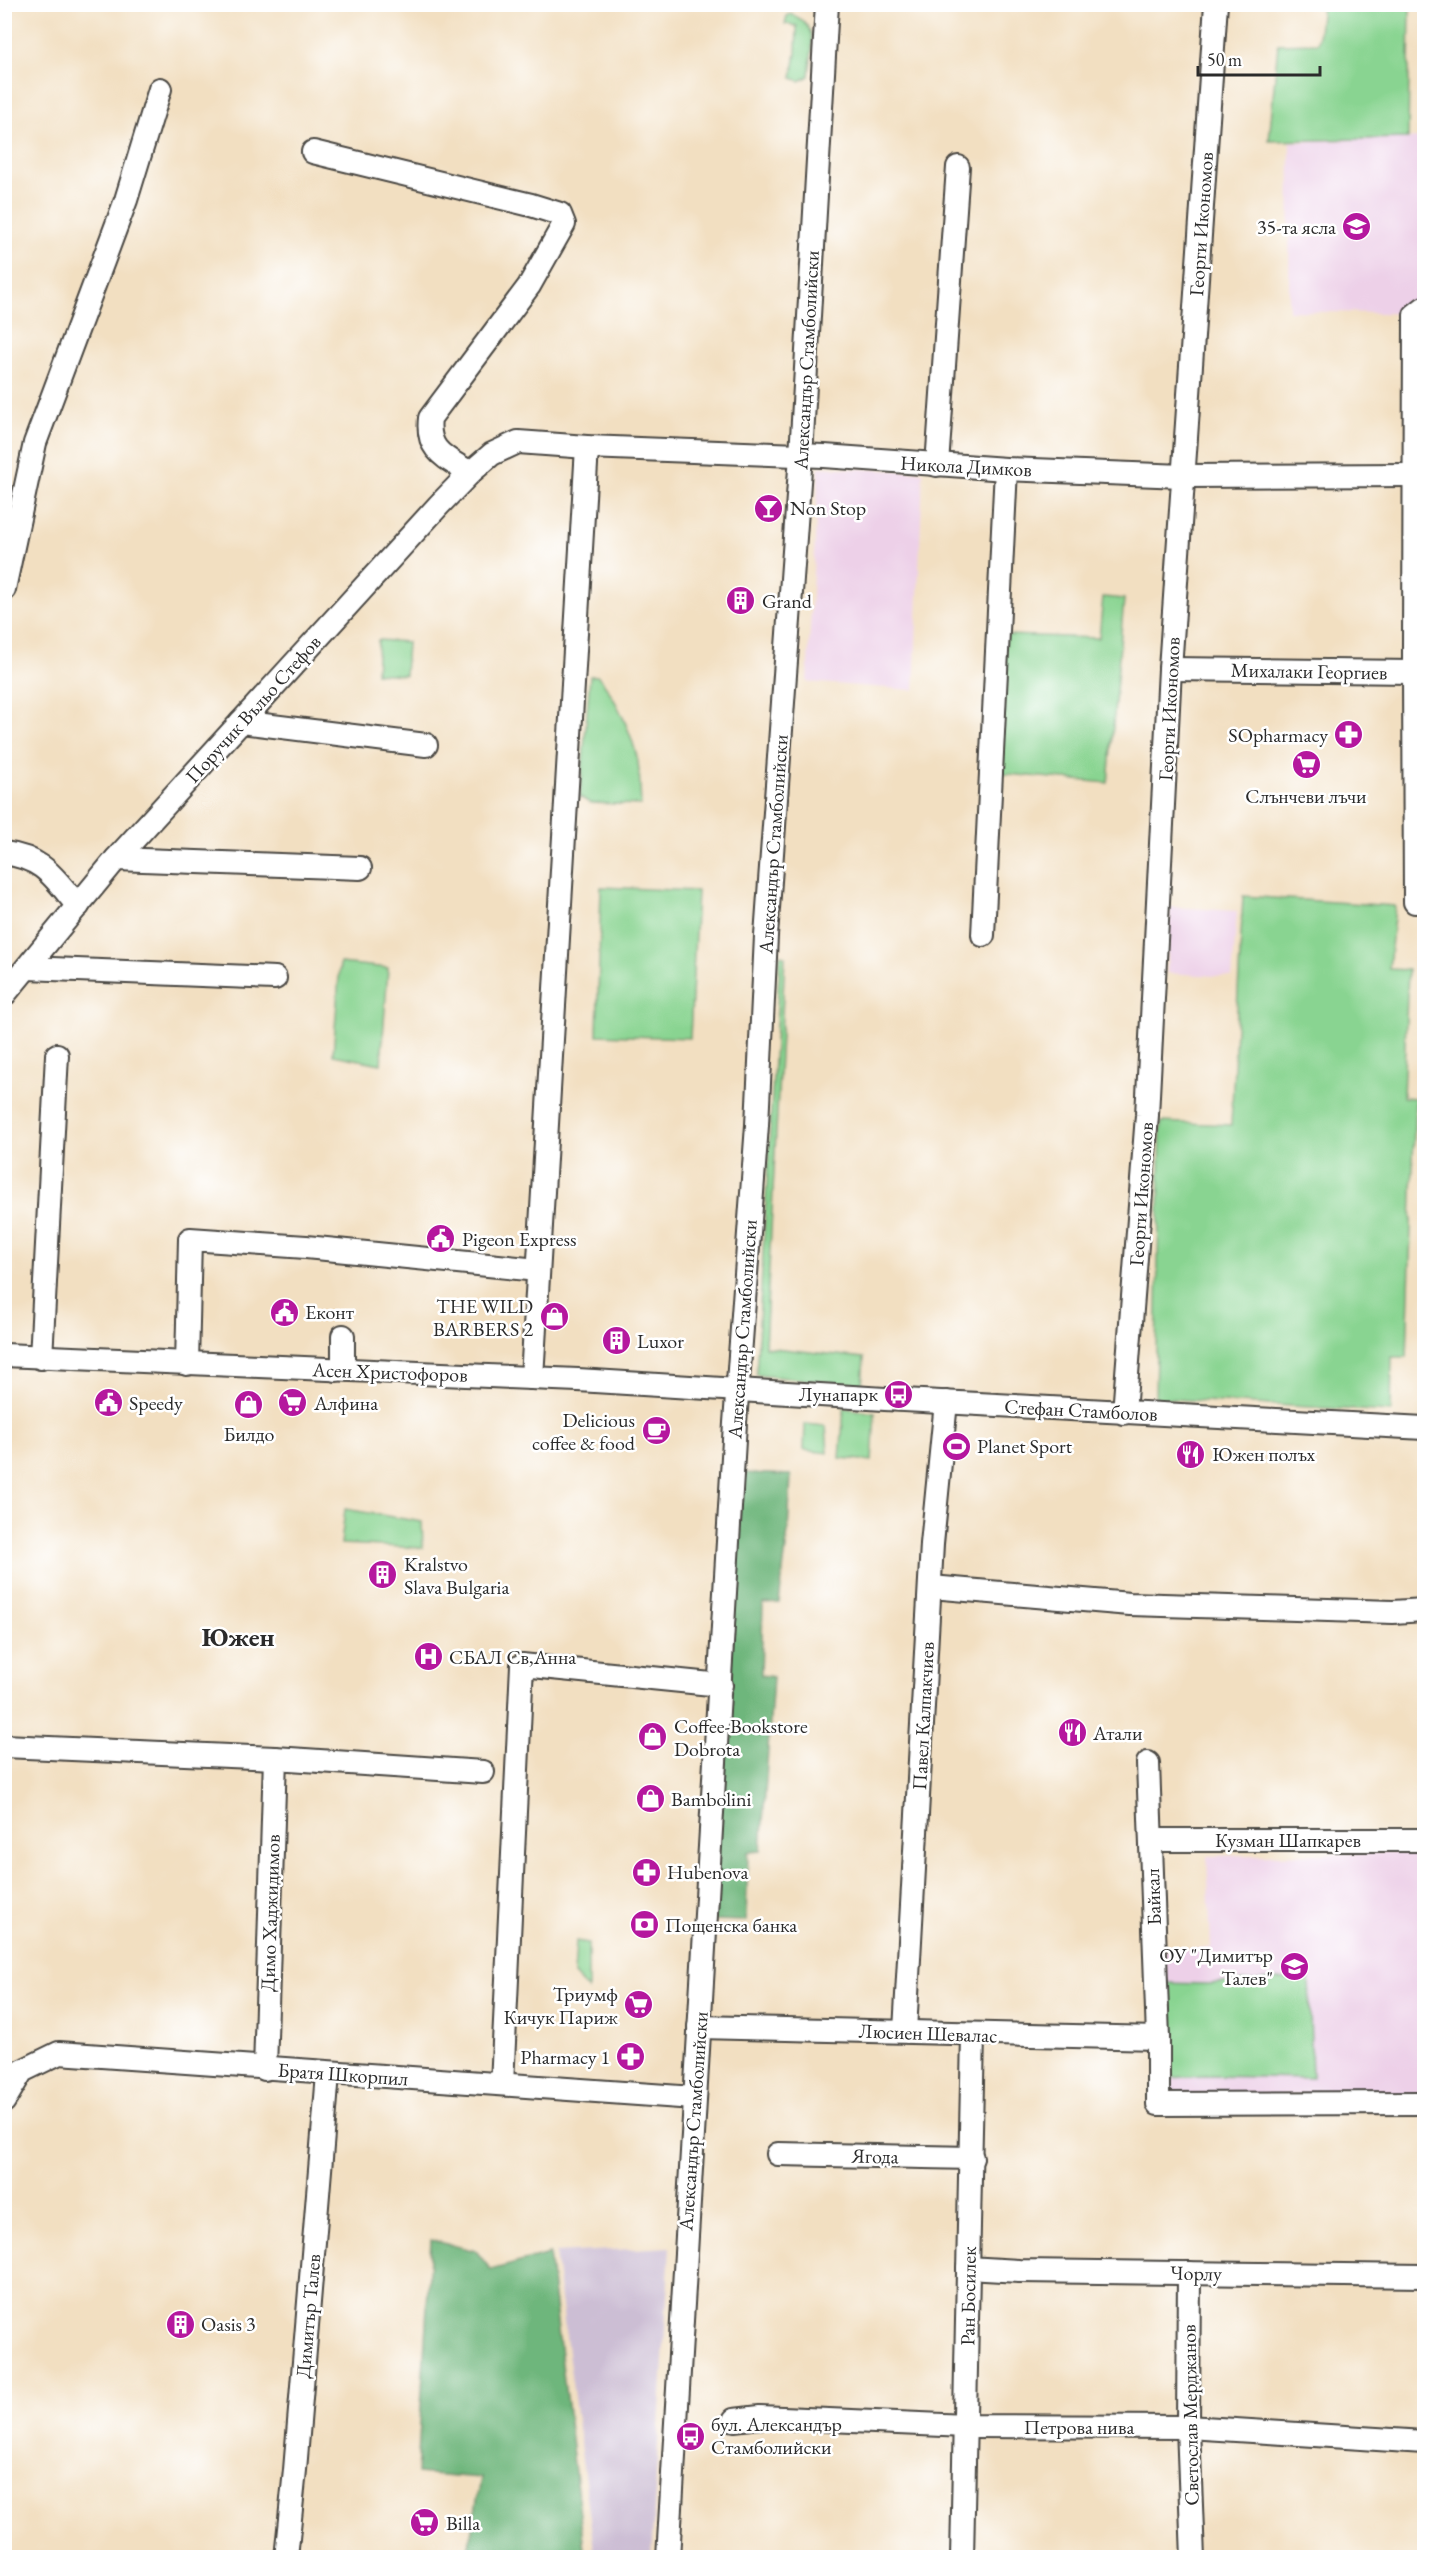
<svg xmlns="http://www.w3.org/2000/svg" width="1429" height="2562" viewBox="0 0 1429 2562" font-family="'EB Garamond',serif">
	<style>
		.built { fill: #edd0e8 }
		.industrial { fill: #ccbed4 }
		.green { fill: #89d491; stroke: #5a805e; stroke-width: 1.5 }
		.forest { fill: #6eb67b; stroke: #4c7053; stroke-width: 1.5 }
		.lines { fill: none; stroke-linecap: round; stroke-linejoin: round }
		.minor-casing { stroke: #494642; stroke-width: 26 }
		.minor { stroke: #fff; stroke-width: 22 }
		.labels { text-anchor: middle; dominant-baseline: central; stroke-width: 5; stroke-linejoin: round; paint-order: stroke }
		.street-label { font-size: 20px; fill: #2b2b2b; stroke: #fff }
		.poi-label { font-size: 20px; fill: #2b2b2b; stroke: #fff; text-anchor: start }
		.district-label { font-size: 26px; font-weight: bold; fill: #2b2b2b; stroke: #fff }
	</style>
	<rect width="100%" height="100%" fill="#fff"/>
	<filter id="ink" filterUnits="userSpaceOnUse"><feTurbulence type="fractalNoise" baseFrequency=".0167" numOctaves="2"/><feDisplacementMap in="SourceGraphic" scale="12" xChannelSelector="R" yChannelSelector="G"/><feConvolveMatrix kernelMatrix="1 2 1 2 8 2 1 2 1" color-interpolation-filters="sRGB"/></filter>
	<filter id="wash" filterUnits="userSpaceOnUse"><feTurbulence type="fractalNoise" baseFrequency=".008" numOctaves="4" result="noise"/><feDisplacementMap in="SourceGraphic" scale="24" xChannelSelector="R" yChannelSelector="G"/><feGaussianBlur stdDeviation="1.35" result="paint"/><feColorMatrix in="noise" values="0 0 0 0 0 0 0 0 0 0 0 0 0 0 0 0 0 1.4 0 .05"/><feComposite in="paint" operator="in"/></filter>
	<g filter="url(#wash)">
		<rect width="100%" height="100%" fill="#f2dfc1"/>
		<g class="built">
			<polygon points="1424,138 1424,314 1289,311 1290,142"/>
			<polygon points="819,467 923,472 914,690 807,682"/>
			<polygon points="1170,907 1237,911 1232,977 1167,973"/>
			<polygon points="1424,1852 1424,2096 1169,2095 1164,1950 1211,1948 1207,1856"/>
		</g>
		<polygon class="industrial" points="670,2247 651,2557 595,2557 555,2253"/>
		<g class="green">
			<polygon points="1322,5 1410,5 1408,138 1269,141 1278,44 1318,43"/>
			<path d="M 791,14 C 821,27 811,48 809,76 L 800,81 L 792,78 L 796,53 L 797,26 L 785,24 L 787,16 Z"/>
			<polygon points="1103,597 1124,599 1108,783 997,773 1006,635 1099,638"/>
			<polygon points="378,640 407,642 405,675 376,673"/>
			<path d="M 590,676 L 598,676 C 615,695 633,736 638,762 C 640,776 640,791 641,805 L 590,803 L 580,797 Z"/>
			<polygon points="601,887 697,891 690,1038 597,1035"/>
			<polygon points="1243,896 1395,906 1389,969 1408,970 1403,1097 1415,1098 1407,1357 1392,1357 1391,1412 1155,1398 1161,1122 1231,1125"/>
			<polygon points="780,955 785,956 765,1347 864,1358 862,1385 756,1375"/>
			<polygon points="340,963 388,968 381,1064 333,1055"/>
			<polygon points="844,1408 875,1413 872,1461 840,1458"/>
			<polygon points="805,1424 826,1426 828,1453 804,1450"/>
			<polygon points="345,1509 422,1522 423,1548 341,1544"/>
			<polygon points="576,1941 588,1943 588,1990 574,1975"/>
			<polygon points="1309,1977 1312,2078 1206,2076 1168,2078 1165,1983 1207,1984"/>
		</g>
		<g class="forest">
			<polygon points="742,1473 791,1475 788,1532 779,1603 763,1604 761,1675 773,1677 761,1851 748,1852 746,1921 712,1920"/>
			<polygon points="431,2240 476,2251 491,2270 549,2254 585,2557 467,2557 481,2478 417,2473"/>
		</g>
	</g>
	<g filter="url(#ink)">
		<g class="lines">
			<defs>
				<g id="minor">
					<path d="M 313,152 L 531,205 L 560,214 L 564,224 L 529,286 L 430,418 C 426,451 445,457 470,473"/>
					<polyline points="937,465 958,167"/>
					<polyline points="4,589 35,443 126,200 160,89"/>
					<polyline points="1414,649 1415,315 1424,308"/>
					<polyline points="1170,669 1414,672 1414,649 1424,649"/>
					<polyline points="1414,672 1415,902"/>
					<polyline points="241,722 426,745"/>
					<path d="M 4,853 C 44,858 54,878 78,906"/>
					<polyline points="116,859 360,868"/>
					<polyline points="983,935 1006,469"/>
					<polyline points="27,968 275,978"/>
					<polyline points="4,995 116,859 439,505 470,473 492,454 518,442 587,447 824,456 1006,469 1183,476 1414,475"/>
					<polyline points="4,1355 578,1380 885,1399 1424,1428"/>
					<polyline points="41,1358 57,1055"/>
					<polyline points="187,1364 190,1239 306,1247 538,1270"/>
					<polyline points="336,1370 343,1365 343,1336"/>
					<polyline points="532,1378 587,447"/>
					<polyline points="1124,1413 1147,1115 1170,669 1216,4"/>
					<polyline points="931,1587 1130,1604 1393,1612 1424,1610"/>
					<polyline points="4,1746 275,1758 483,1772"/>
					<polyline points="1148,1763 1158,2038 1158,2104 1424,2103"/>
					<polyline points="1151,1840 1424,1840"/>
					<polyline points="699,2027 1158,2038"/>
					<polyline points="905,2031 932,1544 946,1402"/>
					<polyline points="265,2069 275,1758"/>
					<polyline points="502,2084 522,1665 721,1685"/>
					<polyline points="4,2101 22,2071 59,2053 694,2098"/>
					<polyline points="778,2154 972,2158"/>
					<polyline points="968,2268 1019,2271 1424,2276"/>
					<polyline points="1189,2273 1188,2427 1193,2558"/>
					<polyline points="734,2420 760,2417 966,2426 1188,2427 1424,2442"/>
					<polyline points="286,2558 295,2470 328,2074"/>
					<polyline points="668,2558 735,1423 757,1125 766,936 801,455 827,4"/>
					<polyline points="962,2558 973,2035"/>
				</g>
			</defs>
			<use href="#minor" class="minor-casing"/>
			<use href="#minor" class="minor"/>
		</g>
	</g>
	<defs>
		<symbol id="school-disc" viewBox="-11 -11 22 22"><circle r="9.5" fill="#b5179e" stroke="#fff"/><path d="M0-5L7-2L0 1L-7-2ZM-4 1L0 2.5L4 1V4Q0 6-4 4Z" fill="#fff"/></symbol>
		<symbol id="bar-disc" viewBox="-11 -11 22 22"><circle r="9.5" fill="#b5179e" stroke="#fff"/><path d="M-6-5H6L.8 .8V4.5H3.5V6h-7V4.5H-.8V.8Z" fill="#fff"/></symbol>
		<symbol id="building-disc" viewBox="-11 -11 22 22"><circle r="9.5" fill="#b5179e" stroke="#fff"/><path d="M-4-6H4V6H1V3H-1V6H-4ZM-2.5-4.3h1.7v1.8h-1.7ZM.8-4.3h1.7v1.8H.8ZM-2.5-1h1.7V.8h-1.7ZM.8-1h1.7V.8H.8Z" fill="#fff"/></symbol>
		<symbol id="pharmacy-disc" viewBox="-11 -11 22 22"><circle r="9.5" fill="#b5179e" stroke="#fff"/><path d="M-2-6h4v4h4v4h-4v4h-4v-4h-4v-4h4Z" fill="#fff"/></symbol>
		<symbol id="supermarket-disc" viewBox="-11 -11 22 22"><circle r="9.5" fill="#b5179e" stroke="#fff"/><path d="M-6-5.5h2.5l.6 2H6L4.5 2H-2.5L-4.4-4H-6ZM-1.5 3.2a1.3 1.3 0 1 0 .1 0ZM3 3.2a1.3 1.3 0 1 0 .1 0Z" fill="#fff"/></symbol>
		<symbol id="civic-disc" viewBox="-11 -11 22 22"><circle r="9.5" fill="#b5179e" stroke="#fff"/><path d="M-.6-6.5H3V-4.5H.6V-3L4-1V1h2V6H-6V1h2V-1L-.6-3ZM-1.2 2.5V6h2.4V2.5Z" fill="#fff"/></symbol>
		<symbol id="shop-disc" viewBox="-11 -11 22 22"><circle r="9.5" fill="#b5179e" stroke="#fff"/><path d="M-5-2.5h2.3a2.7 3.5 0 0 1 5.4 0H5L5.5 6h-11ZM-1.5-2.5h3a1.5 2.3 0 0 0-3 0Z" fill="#fff"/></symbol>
		<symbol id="bus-disc" viewBox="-11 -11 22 22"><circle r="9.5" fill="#b5179e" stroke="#fff"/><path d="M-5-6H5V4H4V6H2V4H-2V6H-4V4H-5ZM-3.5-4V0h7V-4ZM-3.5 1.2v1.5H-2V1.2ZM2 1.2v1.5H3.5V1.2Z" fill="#fff"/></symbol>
		<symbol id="cafe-disc" viewBox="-11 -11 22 22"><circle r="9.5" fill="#b5179e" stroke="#fff"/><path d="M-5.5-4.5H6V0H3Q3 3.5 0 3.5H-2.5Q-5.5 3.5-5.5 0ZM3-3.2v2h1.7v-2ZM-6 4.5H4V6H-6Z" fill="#fff"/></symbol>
		<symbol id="stadium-disc" viewBox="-11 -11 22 22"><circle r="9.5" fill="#b5179e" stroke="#fff"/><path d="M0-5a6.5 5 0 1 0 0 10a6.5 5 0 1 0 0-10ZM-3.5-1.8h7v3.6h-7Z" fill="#fff"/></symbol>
		<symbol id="restaurant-disc" viewBox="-11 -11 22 22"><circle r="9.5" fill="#b5179e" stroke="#fff"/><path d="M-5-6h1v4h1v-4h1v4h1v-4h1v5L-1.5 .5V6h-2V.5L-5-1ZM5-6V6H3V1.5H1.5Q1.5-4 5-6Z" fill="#fff"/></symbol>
		<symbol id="hospital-disc" viewBox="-11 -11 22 22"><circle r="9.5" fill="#b5179e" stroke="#fff"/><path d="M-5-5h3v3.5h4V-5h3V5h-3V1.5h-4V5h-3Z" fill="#fff"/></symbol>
		<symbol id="bank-disc" viewBox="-11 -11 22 22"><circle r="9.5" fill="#b5179e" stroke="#fff"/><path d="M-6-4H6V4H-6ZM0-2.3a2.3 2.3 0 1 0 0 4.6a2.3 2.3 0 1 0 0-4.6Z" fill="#fff"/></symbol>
	</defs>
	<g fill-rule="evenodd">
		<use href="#school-disc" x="1340" y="210" width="33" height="33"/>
		<use href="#bar-disc" x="752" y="492" width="33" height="33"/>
		<use href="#building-disc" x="724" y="584" width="33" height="33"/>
		<use href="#pharmacy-disc" x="1332" y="718" width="33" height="33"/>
		<use href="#supermarket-disc" x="1290" y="748" width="33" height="33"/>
		<use href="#civic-disc" x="424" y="1222" width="33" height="33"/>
		<use href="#civic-disc" x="268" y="1296" width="33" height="33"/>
		<use href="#shop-disc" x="538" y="1300" width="33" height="33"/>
		<use href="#building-disc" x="600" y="1324" width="33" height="33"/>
		<use href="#bus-disc" x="882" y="1378" width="33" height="33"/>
		<use href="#civic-disc" x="92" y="1386" width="33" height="33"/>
		<use href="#supermarket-disc" x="276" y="1386" width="33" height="33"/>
		<use href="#shop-disc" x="232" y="1388" width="33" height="33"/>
		<use href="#cafe-disc" x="640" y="1414" width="33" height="33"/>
		<use href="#stadium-disc" x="940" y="1430" width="33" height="33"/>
		<use href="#restaurant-disc" x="1174" y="1438" width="33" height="33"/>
		<use href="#building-disc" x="366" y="1558" width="33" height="33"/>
		<use href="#hospital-disc" x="412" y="1640" width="33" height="33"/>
		<use href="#restaurant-disc" x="1056" y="1716" width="33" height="33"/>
		<use href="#shop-disc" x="636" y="1720" width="33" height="33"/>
		<use href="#shop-disc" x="634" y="1782" width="33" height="33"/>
		<use href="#pharmacy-disc" x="630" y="1856" width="33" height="33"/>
		<use href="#bank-disc" x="628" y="1908" width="33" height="33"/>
		<use href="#school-disc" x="1278" y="1950" width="33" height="33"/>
		<use href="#supermarket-disc" x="622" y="1988" width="33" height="33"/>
		<use href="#pharmacy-disc" x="614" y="2040" width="33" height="33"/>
		<use href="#building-disc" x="164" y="2308" width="33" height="33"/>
		<use href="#bus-disc" x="674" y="2420" width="33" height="33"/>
		<use href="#supermarket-disc" x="408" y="2506" width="33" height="33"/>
	</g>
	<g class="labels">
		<g class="street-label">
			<text transform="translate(1201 224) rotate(-86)">Георги Икономов</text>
			<text transform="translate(806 360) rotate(-87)">Александър Стамболийски</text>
			<text transform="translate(966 466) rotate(3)">Никола Димков</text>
			<text transform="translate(1309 671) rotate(1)">Михалаки Георгиев</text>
			<text transform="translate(253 709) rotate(-48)">Поручик Въльо Стефов</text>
			<text transform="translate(1169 709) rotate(-87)">Георги Икономов</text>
			<text transform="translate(773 844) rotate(-86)">Александър Стамболийски</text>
			<text transform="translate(1141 1194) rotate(-86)">Георги Икономов</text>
			<text transform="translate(742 1329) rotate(-86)">Александър Стамболийски</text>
			<text transform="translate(390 1372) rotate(2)">Асен Христофоров</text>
			<text transform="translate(1081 1410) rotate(3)">Стефан Стамболов</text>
			<text transform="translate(923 1716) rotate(-87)">Павел Калпакчиев</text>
			<text x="1288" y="1840">Кузман Шапкарев</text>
			<text transform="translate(1153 1897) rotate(-92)">Байкал</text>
			<text transform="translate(270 1913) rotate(-88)">Димо Хаджидимов</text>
			<text transform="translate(928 2033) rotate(2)">Люсиен Шевалас</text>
			<text transform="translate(343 2074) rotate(4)">Братя Шкорпил</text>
			<text transform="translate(693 2121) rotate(-86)">Александър Стамболийски</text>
			<text transform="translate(875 2156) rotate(1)">Ягода</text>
			<text transform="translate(1196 2273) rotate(1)">Чорлу</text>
			<text transform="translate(968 2296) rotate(-89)">Ран Босилек</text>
			<text transform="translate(308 2316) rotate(-85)">Димитър Талев</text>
			<text transform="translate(1190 2415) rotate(-91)">Светослав Мерджанов</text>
			<text x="1079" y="2427">Петрова нива</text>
		</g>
		<g class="poi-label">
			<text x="1336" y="227" text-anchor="end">35-та ясла</text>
			<text x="790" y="508">Non Stop</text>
			<text x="762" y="601">Grand</text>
			<text x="1328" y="735" text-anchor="end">SOpharmacy</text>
			<text x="1306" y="796" text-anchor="middle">Слънчеви лъчи</text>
			<text x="462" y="1239">Pigeon Express</text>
			<text x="533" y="1306" text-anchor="end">THE WILD<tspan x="533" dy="23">BARBERS 2</tspan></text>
			<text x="305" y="1312">Еконт</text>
			<text x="637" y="1341">Luxor</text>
			<text x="878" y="1394" text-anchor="end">Лунапарк</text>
			<text x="129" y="1403">Speedy</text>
			<text x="314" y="1403">Алфина</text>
			<text x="635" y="1420" text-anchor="end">Delicious<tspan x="635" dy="23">coffee &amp; food</tspan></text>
			<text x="249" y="1434" text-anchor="middle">Билдо</text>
			<text x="977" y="1446">Planet Sport</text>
			<text x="1212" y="1454">Южен полъх</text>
			<text x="404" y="1564">Kralstvo<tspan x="404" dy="23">Slava Bulgaria</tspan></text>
			<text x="449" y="1657">СБАЛ Св,Анна</text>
			<text x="674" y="1726">Coffee-Bookstore<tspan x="674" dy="23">Dobrota</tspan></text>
			<text x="1093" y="1733">Атали</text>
			<text x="671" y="1799">Bambolini</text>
			<text x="667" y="1872">Hubenova</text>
			<text x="665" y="1925">Пощенска банка</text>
			<text x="1273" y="1955" text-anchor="end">ОУ "Димитър<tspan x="1273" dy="23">Талев"</tspan></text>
			<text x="618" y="1994" text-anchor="end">Триумф<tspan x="618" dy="23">Кичук Париж</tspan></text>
			<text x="610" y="2057" text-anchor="end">Pharmacy 1</text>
			<text x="201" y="2324">Oasis 3</text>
			<text x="711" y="2424">бул. Александър<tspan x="711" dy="23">Стамболийски</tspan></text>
			<text x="446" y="2523">Billa</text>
		</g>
		<g class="district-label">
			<text x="238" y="1637">Южен</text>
		</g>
	</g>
	<rect width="1429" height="2562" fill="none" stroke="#fff" stroke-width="24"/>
	<path d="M1198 66v9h122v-9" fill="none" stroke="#2b2b2b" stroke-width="3"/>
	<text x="1207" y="66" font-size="18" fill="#2b2b2b" stroke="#ffffff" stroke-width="4.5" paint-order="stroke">50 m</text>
</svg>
